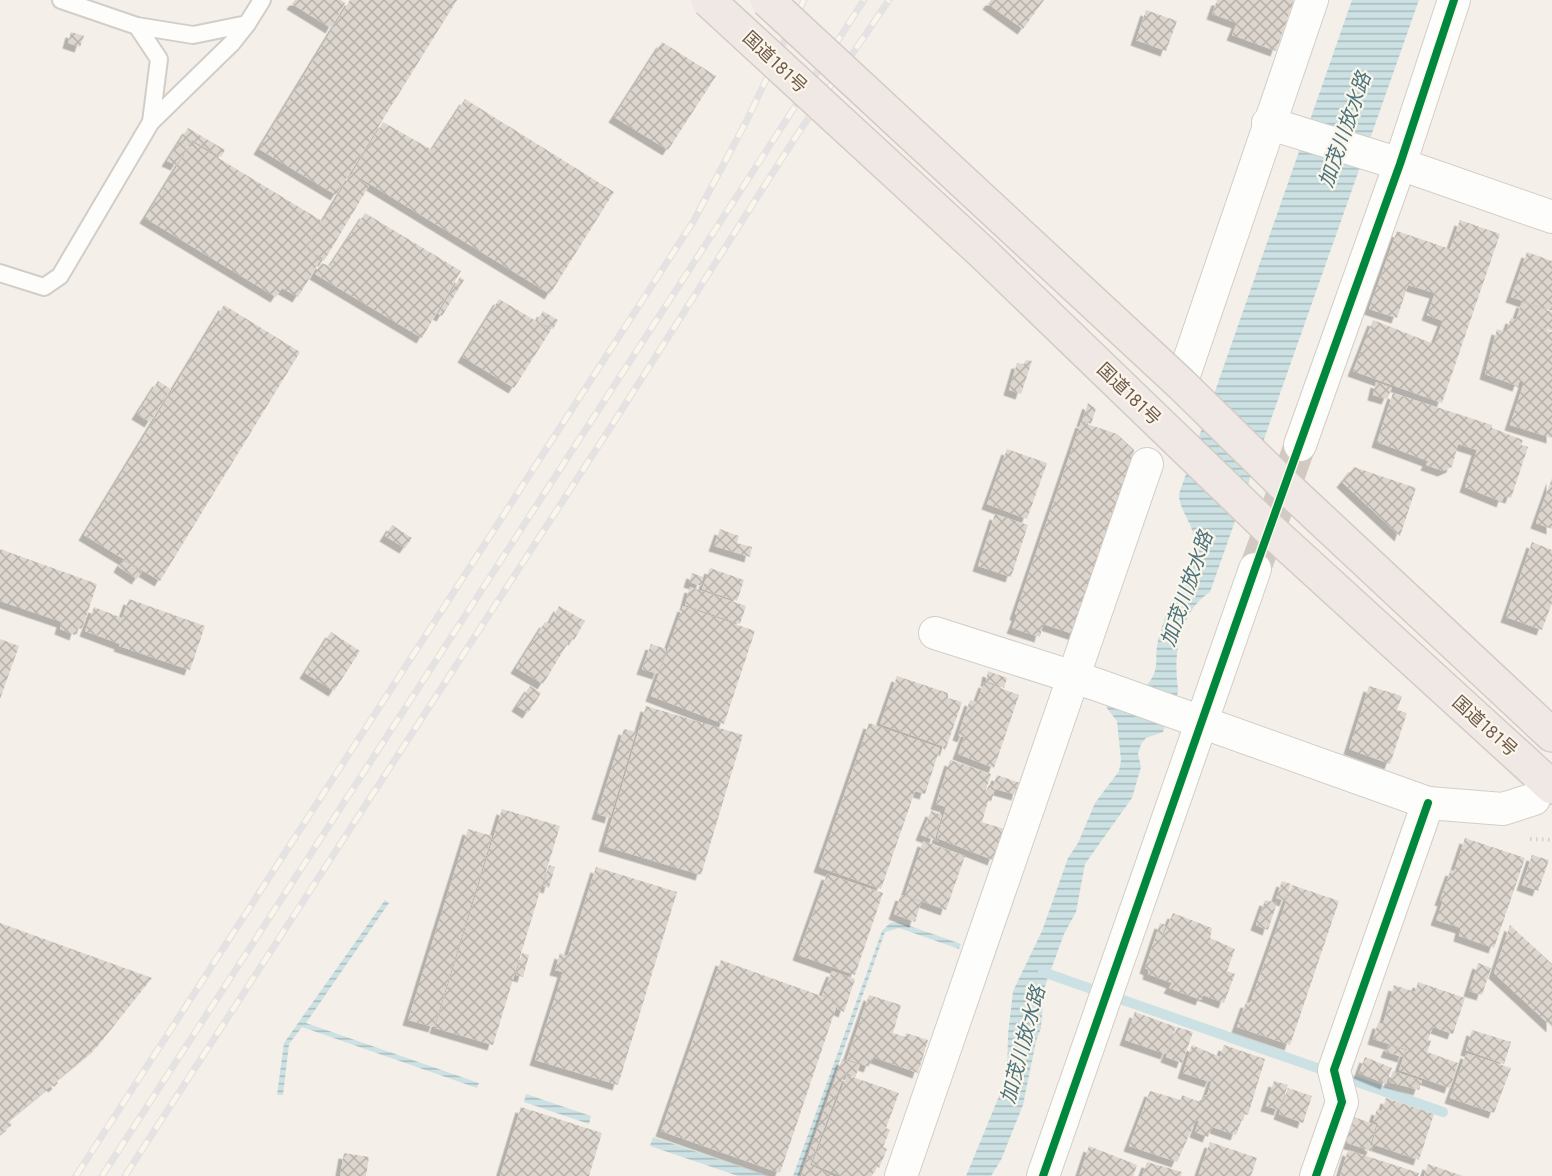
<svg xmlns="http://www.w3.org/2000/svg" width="1552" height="1176" viewBox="0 0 1552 1176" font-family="Jost,'Noto Sans JP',sans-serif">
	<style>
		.water { fill: url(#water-rules) }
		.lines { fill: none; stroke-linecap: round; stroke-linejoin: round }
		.stream { stroke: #cce1e3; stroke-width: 10 }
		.building { fill: url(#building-cross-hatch); filter: url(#shadow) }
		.street-tunnel { stroke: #d2cac2; stroke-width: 32; stroke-dasharray: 32 16; stroke-linecap: butt }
		.lane-casing { stroke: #d3cdc7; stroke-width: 20 }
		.street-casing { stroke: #d3cdc7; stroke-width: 34 }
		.highway-casing { stroke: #d3ccc6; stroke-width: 36 }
		.path { stroke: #d6cfca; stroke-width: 4; stroke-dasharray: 1.5 4.5; stroke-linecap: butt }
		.lane { stroke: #fdfdfc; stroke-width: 16 }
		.street { stroke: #fdfdfc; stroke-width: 32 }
		.highway { stroke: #efe8e4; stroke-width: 33 }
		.rail-casing { stroke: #e4e2e3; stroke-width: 7 }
		.rail { stroke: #fcf6ea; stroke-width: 4.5; stroke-dasharray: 14; stroke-linecap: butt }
		.highway-bridge-casing { stroke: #d3ccc6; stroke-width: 36; stroke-linecap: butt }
		.highway-bridge { stroke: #efe8e4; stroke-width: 33 }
		.cycleway-casing { stroke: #fcf6ea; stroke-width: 11 }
		.cycleway { stroke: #00873e; stroke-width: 8 }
		.labels { text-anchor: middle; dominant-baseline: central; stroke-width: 4.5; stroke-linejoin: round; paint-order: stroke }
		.street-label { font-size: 18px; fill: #6e5a4d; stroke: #fcf6ea }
		.water-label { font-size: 20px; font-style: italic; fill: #4a747f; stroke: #fcf6ea }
	</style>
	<defs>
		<pattern id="water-rules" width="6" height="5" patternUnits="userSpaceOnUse" patternTransform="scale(1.5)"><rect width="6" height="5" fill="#cce1e3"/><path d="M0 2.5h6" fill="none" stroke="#aab9ba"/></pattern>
		<pattern id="building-cross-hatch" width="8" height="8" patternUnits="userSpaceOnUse" patternTransform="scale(1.5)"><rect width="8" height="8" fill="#ddd6cf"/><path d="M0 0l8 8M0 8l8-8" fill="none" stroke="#b7b1aa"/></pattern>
		<filter id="shadow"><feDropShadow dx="-5.5" dy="5.5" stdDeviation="0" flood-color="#0004"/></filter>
	</defs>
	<rect width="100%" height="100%" fill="#f4f0e9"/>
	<g class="water">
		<path d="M 1352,0 L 1419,0 L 1210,592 C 1179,612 1173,655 1178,688 C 1179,697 1166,723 1163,732 L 1146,738 L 1141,744 L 1138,754 L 1141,767 L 1132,798 L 1085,864 L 1076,912 L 1064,934 L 1044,989 L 1041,1028 L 1036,1041 L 1023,1105 L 1001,1160 L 991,1176 L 966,1176 L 1007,1077 L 1008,1034 L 1013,991 L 1042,931 L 1068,858 L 1078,843 L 1095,803 L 1119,771 L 1121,760 L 1117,721 L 1106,707 C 1119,700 1142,693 1150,681 C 1159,669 1155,659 1157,646 C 1159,634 1164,621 1168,610 C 1175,589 1196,568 1195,546 C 1195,524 1179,512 1179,494 Z"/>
		<polygon points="385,900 389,903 306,1023 479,1083 477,1088 302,1027 289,1044 283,1095 277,1095 284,1043"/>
		<polygon points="899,922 961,944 959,949 899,928 885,932 799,1176 793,1176 882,931 890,923"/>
		<polygon points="526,1094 591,1116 589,1124 524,1102"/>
		<polygon points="653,1137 767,1176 738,1176 650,1146"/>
	</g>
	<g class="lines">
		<polyline class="stream" points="1043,972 1443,1112"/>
	</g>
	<g class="building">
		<polygon points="295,0 341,0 345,3 331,28 292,4"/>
		<polygon points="350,0 457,0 336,195 259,149"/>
		<polygon points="991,0 1044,0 1023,29 988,4"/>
		<polygon points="1217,0 1294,0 1276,51 1232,35 1237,23 1212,14"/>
		<polygon points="1146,10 1177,21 1166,51 1136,40"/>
		<polygon points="71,32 84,36 80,47 68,43"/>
		<polygon points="662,42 716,76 668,150 614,117"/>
		<polygon points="465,99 614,192 550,294 352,173 383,122 432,150"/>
		<polygon points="188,128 225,150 221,157 192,140 176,165 167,161"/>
		<polygon points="192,142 322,221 305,249 321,259 298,297 282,288 276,297 145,218"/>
		<polygon points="351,174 369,186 324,261 322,261 323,258 306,249"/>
		<polygon points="365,213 461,271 422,338 315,274 321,263 330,266"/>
		<polygon points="1460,220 1500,234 1442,403 1353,371 1373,320 1434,344 1443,321 1427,315 1435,293 1408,285 1397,318 1369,309 1397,231 1450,249"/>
		<polygon points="1527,252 1552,261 1552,311 1511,297"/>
		<polygon points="460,277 464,280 442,316 438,314"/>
		<polygon points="499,299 551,330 514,388 463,357"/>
		<polygon points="1522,302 1552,312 1552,331 1516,319"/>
		<polygon points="224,305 300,352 160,581 84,535"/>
		<polygon points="543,311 558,320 553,329 537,321"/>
		<polygon points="1511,318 1552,332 1552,438 1510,425 1524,382 1520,380 1518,386 1485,374 1497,329 1506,332"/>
		<polygon points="1026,360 1032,361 1021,394 1009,390 1017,363 1024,364"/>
		<polygon points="158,381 171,389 150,422 137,414"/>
		<polygon points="1376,382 1392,388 1387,399 1373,395"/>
		<polygon points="1393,393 1492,425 1492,428 1523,440 1521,445 1528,447 1511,498 1504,496 1502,502 1465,487 1477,450 1458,444 1452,467 1443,471 1426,465 1428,461 1377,442"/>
		<polygon points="1088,403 1096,409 1091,424 1082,421"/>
		<polygon points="1081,422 1117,434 1134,450 1133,457 1136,458 1076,635 1043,624 1040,637 1012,628 1017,616 1015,614"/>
		<polygon points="1007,449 1047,463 1027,519 987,504"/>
		<polygon points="1354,467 1416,488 1400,536 1342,482"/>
		<polygon points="1552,478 1552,529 1536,523"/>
		<polygon points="995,514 1028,525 1011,577 978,566"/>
		<polygon points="392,525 412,538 405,548 385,536"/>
		<polygon points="720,529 739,536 737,543 752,547 750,557 714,546"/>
		<polygon points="1532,542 1552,550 1552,603 1542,630 1506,617"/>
		<polygon points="0,549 97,584 82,629 77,628 75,635 60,629 62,622 0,601"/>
		<polygon points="123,560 142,572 137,579 119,567"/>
		<polygon points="710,568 744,580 737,601 702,589"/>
		<polygon points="692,573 703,577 701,586 689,582"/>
		<polygon points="690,587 746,606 740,624 685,605"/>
		<polygon points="129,599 205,626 190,670 119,646 120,644 85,631 94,607 122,618"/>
		<polygon points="559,606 585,621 574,640 571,638 543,684 516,668 545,622 549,624"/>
		<polygon points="683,606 755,631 724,724 651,696"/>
		<polygon points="331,632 360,651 334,691 305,673"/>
		<polygon points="0,639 19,646 0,699"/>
		<polygon points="651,644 666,649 658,674 642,669"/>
		<polygon points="988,671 1007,678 1004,688 986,681"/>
		<polygon points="897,676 948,693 948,698 962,702 945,751 942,746 880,724"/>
		<polygon points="984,682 1019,695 994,768 958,754"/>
		<polygon points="530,686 541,693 528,713 517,706"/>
		<polygon points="1369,686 1402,696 1397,710 1407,713 1390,764 1349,749"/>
		<polygon points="970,700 976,702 963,737 958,735"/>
		<polygon points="646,706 743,735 701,875 604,846"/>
		<polygon points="869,723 940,748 925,794 915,791 881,889 819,867"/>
		<polygon points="624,729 636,732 610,818 597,814"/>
		<polygon points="950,760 991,774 984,796 989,785 993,786 997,775 1020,783 1017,795 995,789 991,802 988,801 982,822 1004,829 993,860 937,838 946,807 936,804"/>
		<polygon points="502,809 560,826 493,1045 435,1028"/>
		<polygon points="931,811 942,815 935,838 939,842 921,835"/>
		<polygon points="468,829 492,836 434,1027 408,1020"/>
		<polygon points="1465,838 1525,858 1494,948 1459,936 1461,928 1436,920 1443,901 1440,900 1451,870 1454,871"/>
		<polygon points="923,841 965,856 946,910 905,895"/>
		<polygon points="1532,855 1549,860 1538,891 1522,885"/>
		<polygon points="549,865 555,867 549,888 543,886"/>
		<polygon points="596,867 677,892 618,1085 535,1060 563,972 555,970 560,953 567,956 564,967"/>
		<polygon points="827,874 883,893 855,975 798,955"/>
		<polygon points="1282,881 1291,884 1285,901 1276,898"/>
		<polygon points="1292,885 1339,901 1290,1045 1237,1027 1246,1002 1250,1003"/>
		<polygon points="901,895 921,902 915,922 894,914"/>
		<polygon points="1265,900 1277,903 1268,930 1256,925"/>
		<polygon points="1173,913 1212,928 1210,938 1235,949 1227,971 1235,974 1224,1003 1203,995 1201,1000 1169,988 1172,983 1148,974 1149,970 1145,968 1160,923 1166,925 1153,960"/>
		<polygon points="0,923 152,978 97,1047 56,1081 58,1083 54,1087 52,1085 3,1125 9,1121 12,1125 0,1134"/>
		<polygon points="1510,925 1552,964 1552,1027 1494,973"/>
		<polygon points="522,953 529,955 523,977 516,975"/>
		<polygon points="721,960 838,1002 780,1173 661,1131"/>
		<polygon points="1478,963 1491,968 1482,995 1469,991"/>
		<polygon points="832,971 855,979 844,1012 837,1009 839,1001 822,995"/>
		<polygon points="1418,982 1465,998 1453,1034 1433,1027 1428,1039 1431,1041 1427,1052 1458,1063 1450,1088 1399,1070 1406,1050 1409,1050 1373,1039 1378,1023 1383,1024 1394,985 1415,992"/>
		<polygon points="869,995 901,1005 893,1033 905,1037 906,1033 928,1040 918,1073 873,1057 869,1067 847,1059"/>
		<polygon points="1135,1012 1176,1027 1166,1054 1125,1040"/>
		<polygon points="1177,1027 1193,1032 1182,1063 1166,1057"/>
		<polygon points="1472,1030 1511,1042 1504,1064 1466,1050"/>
		<polygon points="1192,1045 1220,1057 1224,1045 1265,1059 1248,1115 1244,1114 1236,1135 1212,1127 1208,1137 1195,1132 1199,1121 1196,1120 1177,1162 1129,1146 1150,1091 1181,1100 1182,1095 1202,1103 1205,1095 1207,1095 1217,1065 1210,1082 1183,1073"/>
		<polygon points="1389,1045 1405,1050 1403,1057 1386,1052"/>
		<polygon points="1466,1053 1511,1068 1494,1113 1450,1098"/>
		<polygon points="1365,1057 1392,1068 1386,1084 1359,1073"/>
		<polygon points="842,1059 860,1065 855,1077 847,1073 843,1078 810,1165 833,1176 801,1176"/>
		<polygon points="1393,1071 1422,1081 1419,1090 1389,1082"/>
		<polygon points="847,1075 899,1093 886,1128 890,1130 883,1147 887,1149 879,1168 876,1166 872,1176 842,1176 812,1164"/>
		<polygon points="1274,1081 1288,1085 1279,1110 1266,1106"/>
		<polygon points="1288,1088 1312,1096 1303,1123 1279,1114"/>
		<polygon points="1386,1098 1434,1114 1419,1160 1372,1144 1378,1123 1373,1121 1377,1109 1382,1111"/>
		<polygon points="521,1107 602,1133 589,1176 500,1176"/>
		<polygon points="1354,1117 1376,1125 1370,1145 1373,1146 1371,1151 1344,1142"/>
		<polygon points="1210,1142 1257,1158 1251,1176 1198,1176"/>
		<polygon points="1089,1146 1137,1165 1133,1176 1079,1176"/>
		<polygon points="1348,1150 1419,1173 1418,1176 1340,1176"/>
		<polygon points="344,1153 369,1157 366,1176 340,1176"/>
		<polygon points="1147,1162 1182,1172 1181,1176 1142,1176"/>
		<polygon points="1428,1164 1463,1176 1424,1176"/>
	</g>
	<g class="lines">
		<polyline class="street-tunnel" points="1255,569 1300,445"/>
		<defs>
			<g id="lane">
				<polyline points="61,0 137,26 159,59 151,122"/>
				<polyline points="137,26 193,35 247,24 262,0"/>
				<polyline points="0,273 44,287 60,276 151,122 232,43 247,24"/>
			</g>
			<g id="street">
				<polyline points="1268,123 1400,164 1552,217"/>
				<polyline points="1181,384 1312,0"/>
				<polyline points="1300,445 1400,164 1454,0"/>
				<polyline points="935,633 1095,684 1428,803 1503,809 1534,799"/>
				<polyline points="901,1176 1147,464"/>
				<polyline points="1043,1176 1255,569"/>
				<polyline points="1316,1176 1342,1102 1334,1070 1428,803"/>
			</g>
			<g id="highway">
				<polyline points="1281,482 1552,735"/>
				<polyline points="1266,526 1552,787"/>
			</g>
		</defs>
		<use href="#lane" class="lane-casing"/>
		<use href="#street" class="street-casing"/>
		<use href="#highway" class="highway-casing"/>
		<polyline class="path" points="1530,839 1552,840"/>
		<use href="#lane" class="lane"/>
		<use href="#street" class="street"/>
		<use href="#highway" class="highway"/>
		<defs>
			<g id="rail">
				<polyline points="76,1176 693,222 747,120 804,0"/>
				<polyline points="102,1176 864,0"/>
				<polyline points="125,1176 612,425 795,138 889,0"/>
			</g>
		</defs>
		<use href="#rail" class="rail-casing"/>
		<use href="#rail" class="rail"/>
		<defs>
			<g id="highway-bridge">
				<polyline points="708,0 985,255 1266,526"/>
				<polyline points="767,0 1181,384 1281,482"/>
			</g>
		</defs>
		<use href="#highway-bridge" class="highway-bridge-casing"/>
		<use href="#highway-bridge" class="highway-bridge"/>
		<defs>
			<g id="cycleway">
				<polyline points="1043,1176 1255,569 1400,164 1454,0"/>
				<polyline points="1316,1176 1342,1102 1334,1070 1428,803"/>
			</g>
		</defs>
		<use href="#cycleway" class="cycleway-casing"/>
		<use href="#cycleway" class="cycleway"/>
	</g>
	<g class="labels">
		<g class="street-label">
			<text transform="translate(775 62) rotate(43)">国道181号</text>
			<text transform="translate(1129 394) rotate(44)">国道181号</text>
			<text transform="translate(1485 726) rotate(42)">国道181号</text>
		</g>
		<g class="water-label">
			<text transform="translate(1345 130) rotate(-71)">加茂川放水路</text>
			<text transform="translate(1187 589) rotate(-71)">加茂川放水路</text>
			<text transform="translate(1023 1045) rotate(-75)">加茂川放水路</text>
		</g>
	</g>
</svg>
